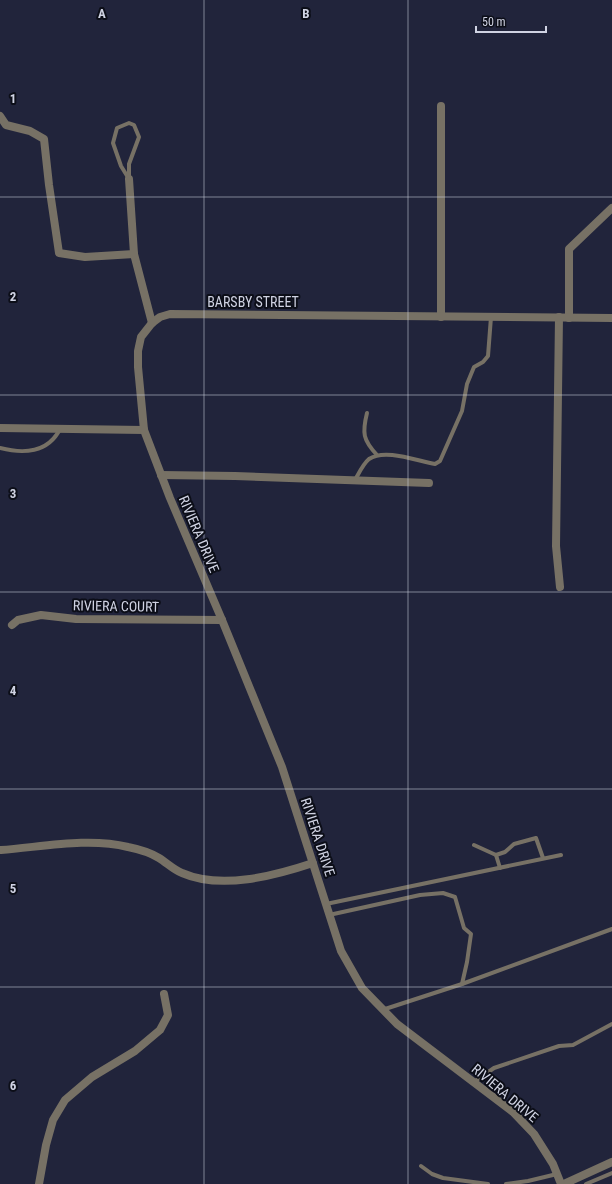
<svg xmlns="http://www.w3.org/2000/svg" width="612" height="1184" viewBox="0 0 612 1184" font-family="'Roboto Condensed',sans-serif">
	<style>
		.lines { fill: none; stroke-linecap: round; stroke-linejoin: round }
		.service { stroke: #777165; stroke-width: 4 }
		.minor { stroke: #777165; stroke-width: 8 }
		.tertiary { stroke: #777165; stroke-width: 8 }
		.grid { fill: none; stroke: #d0d3e3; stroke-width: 1; stroke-opacity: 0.55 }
		.labels { text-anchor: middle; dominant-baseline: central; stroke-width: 4; stroke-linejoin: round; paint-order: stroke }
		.street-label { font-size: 14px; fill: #d0d3e3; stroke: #0c0e18 }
		.grid-label { font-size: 13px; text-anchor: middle; font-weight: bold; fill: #d0d3e3; stroke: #0c0e18; stroke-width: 4; stroke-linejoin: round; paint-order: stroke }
	</style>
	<rect width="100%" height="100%" fill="#21243b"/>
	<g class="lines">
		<g class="service">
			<polygon points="129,123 134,125 139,137 129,164 129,179 121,166 113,143 117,128"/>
			<path d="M 367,413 C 362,433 363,440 377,455"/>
			<path d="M 0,448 C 23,454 48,453 60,429"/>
			<path d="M 355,480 C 359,473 363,464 369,459 C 385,448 417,461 435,464 L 440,461 L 462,411 L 467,384 L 474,367 L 483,362 L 488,356 L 491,317"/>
			<polyline points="474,845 496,855 505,852 514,844 536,838 543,858"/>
			<polyline points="496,855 500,868"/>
			<polyline points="326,904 561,855"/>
			<polyline points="329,915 420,895 443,893 455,897 464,928 471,934 467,962 462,984"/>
			<polyline points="382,1010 462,984 612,929"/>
			<polyline points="474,1082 494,1068 559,1046 573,1045 612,1024"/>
			<polyline points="421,1166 432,1174 443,1178 488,1184"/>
			<polyline points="506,1184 528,1181 557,1174"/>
			<polyline points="586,1184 612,1173"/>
		</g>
		<g class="minor">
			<polyline points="441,106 441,317"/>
			<polyline points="0,116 6,125 30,131 44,139 49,185 59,253 85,257 134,254"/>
			<polyline points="129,179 134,254 152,323"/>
			<polyline points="559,317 556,546 560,587"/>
			<polyline points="569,318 569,249 612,208"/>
			<polyline points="161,475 235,476 429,483"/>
			<polyline points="12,625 18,620 41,615 76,619 222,620"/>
			<path d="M 1,850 C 42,847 88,837 128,847 C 138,849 151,853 159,858 C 167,863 174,870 182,873 C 221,890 274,876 313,863"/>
			<polyline points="39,1184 46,1145 53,1120 65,1100 92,1077 135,1051 160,1030 168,1015 164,994"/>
			<polyline points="564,1184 612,1162"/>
		</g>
		<g class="tertiary">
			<polyline points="0,428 144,430"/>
			<polyline points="561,1184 553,1164 534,1134 513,1112 397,1024 362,988 341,951 282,767 222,620 170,498 144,430 138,367 138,351 141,337 152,323 160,317 170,314 612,318"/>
		</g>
	</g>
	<path class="grid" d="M 204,0 L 204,1184M 408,0 L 408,1184M 0,197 L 612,197M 0,395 L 612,395M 0,592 L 612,592M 0,789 L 612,789M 0,987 L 612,987"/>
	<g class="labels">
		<g class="street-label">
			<text x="253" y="302">BARSBY STREET</text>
			<text transform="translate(199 534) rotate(67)">RIVIERA DRIVE</text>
			<text transform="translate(116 606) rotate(1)">RIVIERA COURT</text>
			<text transform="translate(318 837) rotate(72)">RIVIERA DRIVE</text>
			<text transform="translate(505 1093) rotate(40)">RIVIERA DRIVE</text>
		</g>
	</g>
	<g class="grid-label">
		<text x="102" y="18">A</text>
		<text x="306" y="18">B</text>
		<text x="13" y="103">1</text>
		<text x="13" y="301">2</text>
		<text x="13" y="498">3</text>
		<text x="13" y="695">4</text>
		<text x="13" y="893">5</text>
		<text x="13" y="1090">6</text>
	</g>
	<path d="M476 26v6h70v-6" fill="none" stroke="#d0d3e3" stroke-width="2"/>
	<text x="482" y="26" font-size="12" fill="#d0d3e3" stroke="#0c0e18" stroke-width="3" paint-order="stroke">50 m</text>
</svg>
